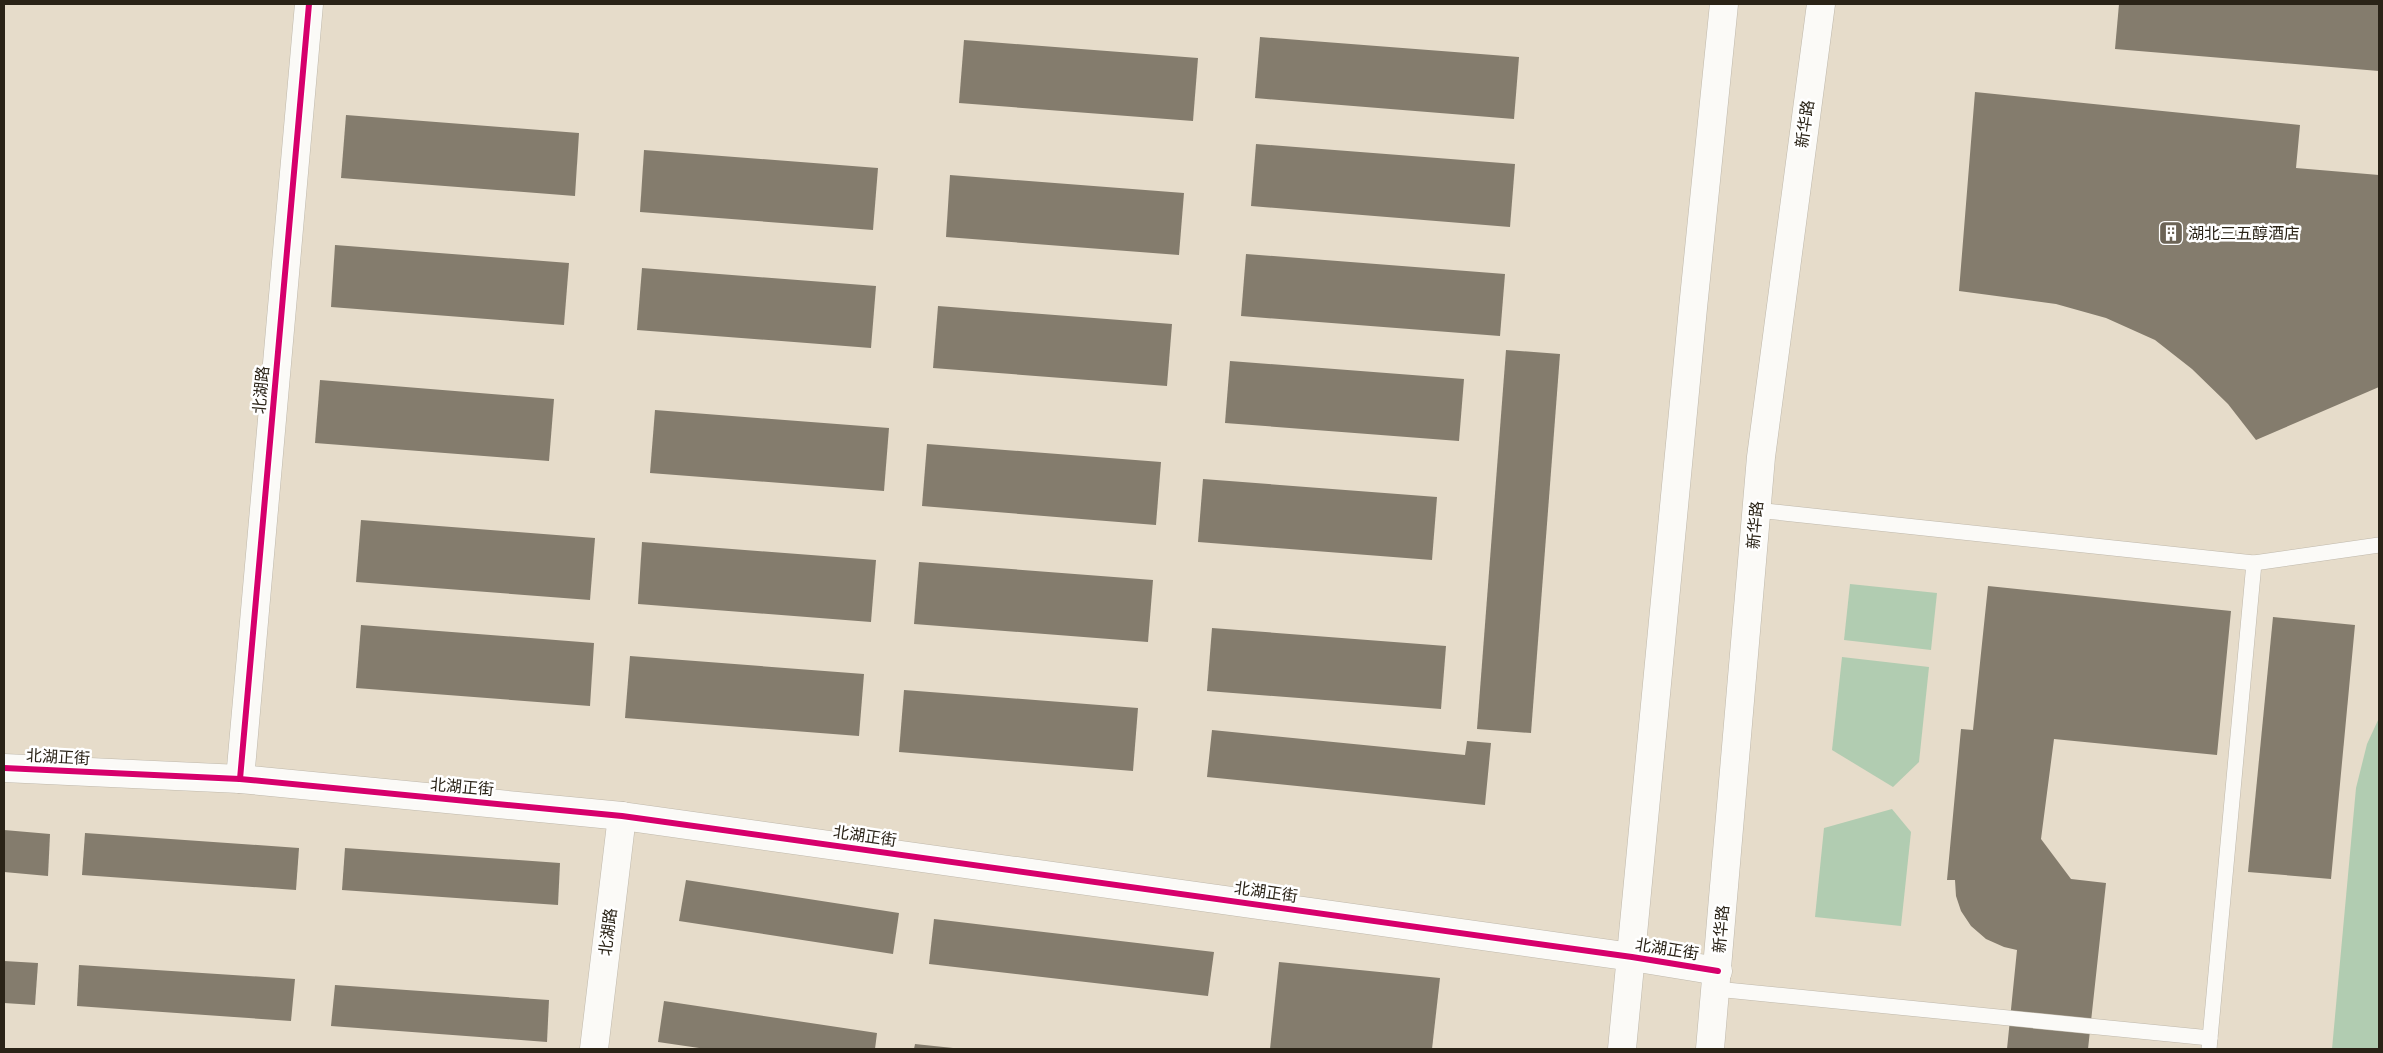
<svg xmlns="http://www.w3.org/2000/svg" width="2383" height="1053" viewBox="0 0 2383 1053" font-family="'Fira Sans Condensed','Noto Sans SC',sans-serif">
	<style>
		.green { fill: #b1ccb1 }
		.building { fill: #847c6d }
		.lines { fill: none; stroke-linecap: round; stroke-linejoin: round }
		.service-casing { stroke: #bfb8ab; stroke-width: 16 }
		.minor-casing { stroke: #bfb8ab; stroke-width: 29 }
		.tertiary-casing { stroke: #bfb8ab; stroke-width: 29 }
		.primary-casing { stroke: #bfb8ab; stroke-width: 29 }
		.service { stroke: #fbfaf7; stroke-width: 15 }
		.minor { stroke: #fbfaf7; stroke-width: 28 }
		.tertiary { stroke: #fbfaf7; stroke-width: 28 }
		.primary { stroke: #fbfaf7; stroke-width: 28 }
		.cycleway-casing { stroke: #fff; stroke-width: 9 }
		.cycleway { stroke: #d6006c; stroke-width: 6 }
		.labels { text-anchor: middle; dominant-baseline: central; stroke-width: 5; stroke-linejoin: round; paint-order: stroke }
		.street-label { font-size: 16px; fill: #2a2317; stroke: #fff }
		.poi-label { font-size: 16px; fill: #2a2317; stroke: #fff; text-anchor: start }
	</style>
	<rect width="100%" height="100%" fill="#e6dcca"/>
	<g class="green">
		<polygon points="1850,584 1937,593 1931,650 1844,640"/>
		<polygon points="1842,657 1929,667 1919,762 1893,787 1832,750"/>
		<polygon points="2379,718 2379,1049 2332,1049 2356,788 2367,744"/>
		<polygon points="1892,809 1911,832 1901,926 1815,917 1824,828"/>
	</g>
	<g class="building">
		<polygon points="2119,4 2379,4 2379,71 2115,49"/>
		<polygon points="1260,37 1519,57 1514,119 1255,98"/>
		<polygon points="964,40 1198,58 1193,121 959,103"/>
		<polygon points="1975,92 2300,125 2296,168 2379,175 2379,387 2256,440 2228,404 2192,369 2155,340 2106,318 2056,304 1959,291"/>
		<polygon points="346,115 579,133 575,196 341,178"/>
		<polygon points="1256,144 1515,164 1510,227 1251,206"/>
		<polygon points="644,150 878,168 873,230 640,212"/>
		<polygon points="950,175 1184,193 1179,255 946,237"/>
		<polygon points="335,245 569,263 564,325 331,307"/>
		<polygon points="1246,254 1505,274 1500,336 1241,316"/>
		<polygon points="642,268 876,286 871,348 637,330"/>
		<polygon points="938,306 1172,324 1167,386 933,368"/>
		<polygon points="1506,350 1560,354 1531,733 1477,729"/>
		<polygon points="1230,361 1464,379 1459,441 1225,423"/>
		<polygon points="320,380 554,399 549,461 315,443"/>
		<polygon points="655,410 889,428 884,491 650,473"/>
		<polygon points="927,444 1161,462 1156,525 922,506"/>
		<polygon points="1203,479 1437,497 1432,560 1198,542"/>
		<polygon points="361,520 595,538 590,600 356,582"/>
		<polygon points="642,542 876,560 871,622 638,604"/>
		<polygon points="919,562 1153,580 1148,642 914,624"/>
		<polygon points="1988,586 2231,611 2217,755 2054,739 2041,839 2071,879 2106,883 2088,1049 2007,1049 2017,950 2004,947 1986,939 1971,926 1961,911 1956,896 1955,880 1947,880 1961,729 1973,730"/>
		<polygon points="2273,617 2355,625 2331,879 2248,872"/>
		<polygon points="361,625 594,643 590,706 356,688"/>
		<polygon points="1212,628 1446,646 1441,709 1207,691"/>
		<polygon points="630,656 864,674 859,736 625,718"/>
		<polygon points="904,690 1138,708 1133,771 899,752"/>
		<polygon points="1212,730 1465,755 1467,741 1491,743 1485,805 1207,777"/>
		<polygon points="4,830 50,834 48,876 4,872"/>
		<polygon points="85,833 299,848 296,890 82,875"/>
		<polygon points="345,848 560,863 558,905 342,890"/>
		<polygon points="686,880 899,913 893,954 679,921"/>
		<polygon points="934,919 1214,952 1208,996 929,964"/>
		<polygon points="4,961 38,963 35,1005 4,1003"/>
		<polygon points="1279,962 1440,978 1432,1049 1270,1049"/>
		<polygon points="79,965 295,979 291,1021 77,1006"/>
		<polygon points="335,985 549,1000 547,1042 331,1026"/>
		<polygon points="664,1001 877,1033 875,1049 706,1049 658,1042"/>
		<polygon points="915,1044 953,1048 953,1049 914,1049"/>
	</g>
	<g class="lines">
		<defs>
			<g id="service">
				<polyline points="1756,510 2254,563 2209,1049"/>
				<polyline points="2254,563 2379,545"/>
				<polyline points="1716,989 2210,1038"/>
			</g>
			<polyline id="minor" points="240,779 309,4"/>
			<g id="tertiary">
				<polyline points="4,768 240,779 622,816 1632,957 1718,971"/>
				<polyline points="594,1049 622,816"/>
			</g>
			<g id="primary">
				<polyline points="1622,1049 1693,308 1724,4"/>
				<polyline points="1710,1049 1761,457 1821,4"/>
			</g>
		</defs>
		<use href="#service" class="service-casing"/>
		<use href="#minor" class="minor-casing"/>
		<use href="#tertiary" class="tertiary-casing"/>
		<use href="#primary" class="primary-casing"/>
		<use href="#service" class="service"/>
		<use href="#minor" class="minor"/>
		<use href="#tertiary" class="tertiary"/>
		<use href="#primary" class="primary"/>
		<defs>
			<g id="cycleway">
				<polyline points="4,768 240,779 622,816 1632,957 1718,971"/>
				<polyline points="240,779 309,4"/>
			</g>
		</defs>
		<use href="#cycleway" class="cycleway-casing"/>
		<use href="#cycleway" class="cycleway"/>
	</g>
	<defs>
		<symbol id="building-square" viewBox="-11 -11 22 22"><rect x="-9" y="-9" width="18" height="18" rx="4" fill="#6c6456" stroke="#fff"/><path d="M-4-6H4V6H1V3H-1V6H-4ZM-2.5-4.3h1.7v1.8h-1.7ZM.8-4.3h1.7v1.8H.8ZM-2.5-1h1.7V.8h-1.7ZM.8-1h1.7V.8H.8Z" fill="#fff"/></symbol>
	</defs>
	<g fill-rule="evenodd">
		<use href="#building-square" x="2157" y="219" width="28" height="28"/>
	</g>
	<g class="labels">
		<g class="street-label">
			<text transform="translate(1805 124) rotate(-82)">新华路</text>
			<text transform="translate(261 390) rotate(-85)">北湖路</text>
			<text transform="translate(1755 525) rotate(-85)">新华路</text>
			<text transform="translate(58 757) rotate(3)">北湖正街</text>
			<text transform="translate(462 787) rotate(5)">北湖正街</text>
			<text transform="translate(865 836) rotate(8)">北湖正街</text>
			<text transform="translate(1266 892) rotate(8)">北湖正街</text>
			<text transform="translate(1721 929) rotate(-85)">新华路</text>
			<text transform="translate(608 932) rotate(-83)">北湖路</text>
			<text transform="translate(1667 949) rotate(9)">北湖正街</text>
		</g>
		<g class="poi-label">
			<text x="2188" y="233">湖北三五醇酒店</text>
		</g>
	</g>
	<rect width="2383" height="1053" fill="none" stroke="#2a2317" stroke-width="10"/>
</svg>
